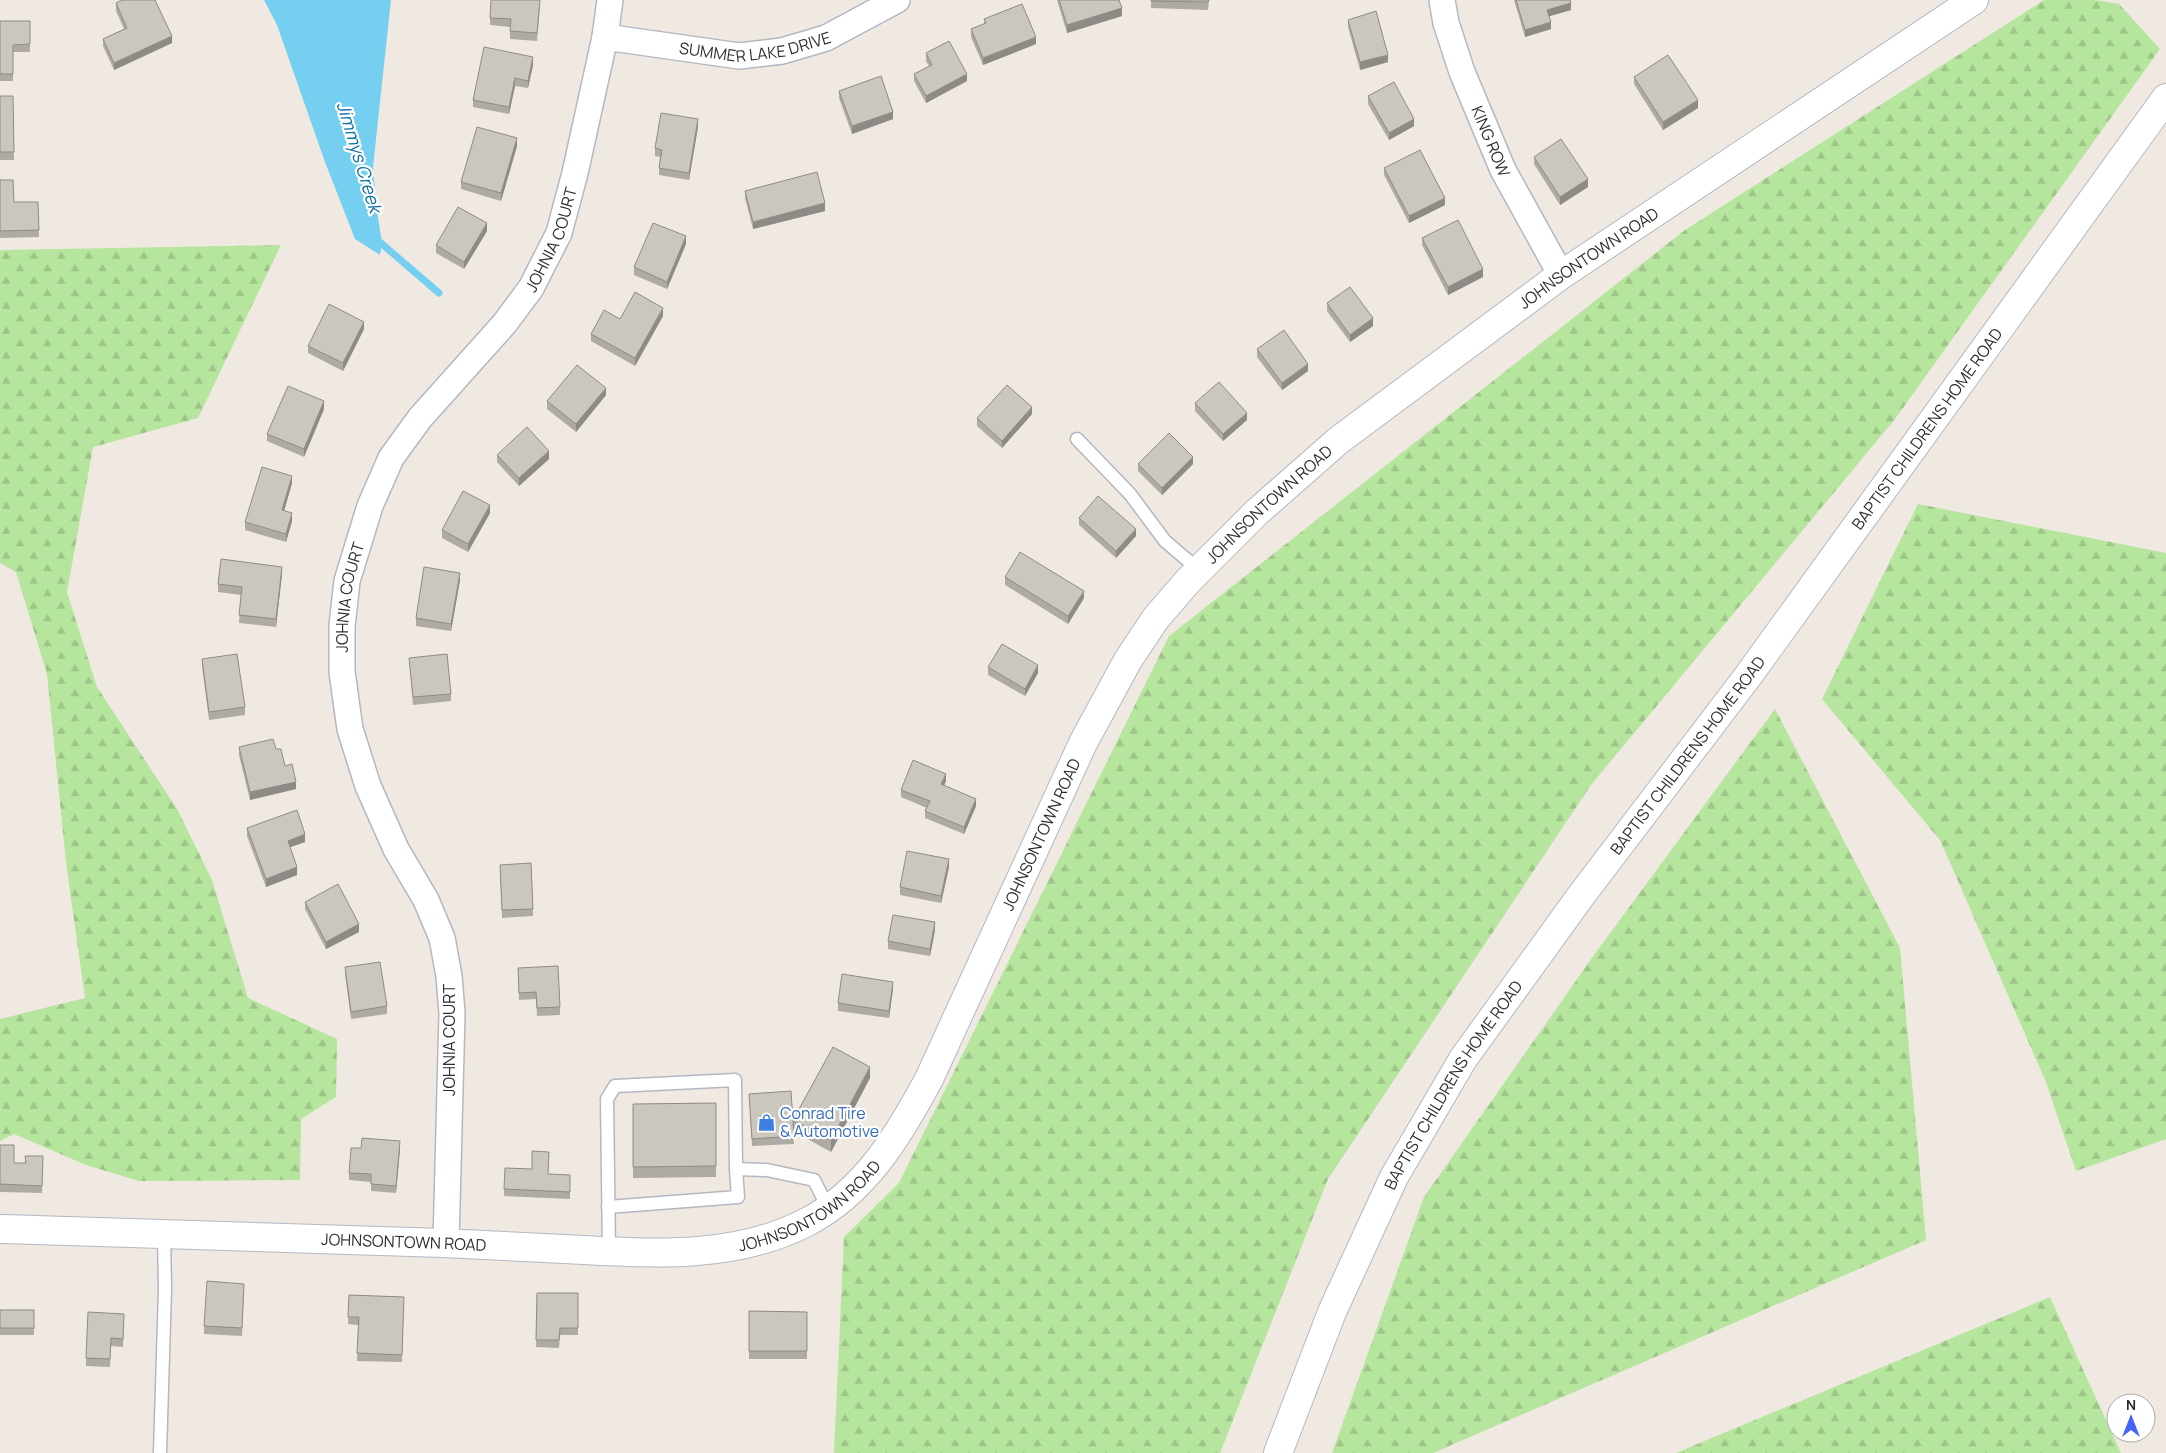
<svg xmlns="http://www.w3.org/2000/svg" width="2166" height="1453" viewBox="0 0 2166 1453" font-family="Manrope,sans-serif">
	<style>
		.forest { fill: url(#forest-firs) }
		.water { fill: #75cff0 }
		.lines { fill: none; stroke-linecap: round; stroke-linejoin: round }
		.stream { stroke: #75cff0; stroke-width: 7 }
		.lane-casing { stroke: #b4b7c1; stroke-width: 15 }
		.street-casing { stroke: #b4b7c1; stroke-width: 28 }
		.secondary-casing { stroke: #b4b7c1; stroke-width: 30 }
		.lane { stroke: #fff; stroke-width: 12 }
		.street { stroke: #fff; stroke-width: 25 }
		.secondary { stroke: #fff; stroke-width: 28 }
		.wall { fill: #afaba4 }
		.shaded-wall { fill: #8e8b86 }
		.building { fill: #cbc7bf; stroke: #8e8b86 }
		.labels { text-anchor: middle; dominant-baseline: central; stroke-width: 4.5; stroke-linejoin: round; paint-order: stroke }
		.street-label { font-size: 16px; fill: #2e2e2e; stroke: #fff }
		.shop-label { font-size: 16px; fill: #366cbe; stroke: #fff; text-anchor: start }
		.water-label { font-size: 18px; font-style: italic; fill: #0d6fa3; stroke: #fff }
	</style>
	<defs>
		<pattern id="forest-firs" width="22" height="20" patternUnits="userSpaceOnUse" patternTransform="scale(1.25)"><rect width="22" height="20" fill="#b6e59e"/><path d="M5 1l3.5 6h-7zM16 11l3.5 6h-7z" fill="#9dc588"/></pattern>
	</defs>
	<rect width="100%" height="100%" fill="#efe9e1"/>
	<g class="forest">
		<polygon points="2044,0 2095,0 2119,4 2160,49 1895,419 1591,785 1328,1179 1220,1453 834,1453 844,1237 899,1183 1169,636 1685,230"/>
		<polygon points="281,245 198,418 93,447 67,592 97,687 177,809 212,880 248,998 337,1039 336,1097 301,1119 300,1180 139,1181 86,1165 14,1134 0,1141 0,1019 85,998 66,863 47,674 16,572 0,563 0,250"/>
		<polygon points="1918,504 2166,553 2166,1139 2076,1171 2046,1082 1940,840 1822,699"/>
		<polygon points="1775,709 1900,948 1926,1240 1433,1453 1332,1453 1424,1197 1594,955"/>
		<polygon points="2050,1297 2121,1453 1676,1453"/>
	</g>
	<polygon class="water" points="264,0 391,0 373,167 376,205 382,243 380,255 355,239 325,162 277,25"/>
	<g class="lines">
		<polyline class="stream" points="375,238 439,293"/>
		<defs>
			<g id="lane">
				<polyline points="1077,439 1130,494 1165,541 1199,570"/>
				<polyline points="608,1207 738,1197 736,1169"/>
				<polyline points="609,1252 607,1099 615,1086 735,1080 736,1169 767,1170 814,1180 828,1208"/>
				<polyline points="160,1453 165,1289 164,1234"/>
			</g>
			<g id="street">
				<path id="s1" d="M 1442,0 L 1446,23 L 1462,72 L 1503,170 L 1561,275"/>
				<path id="s2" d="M 605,37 L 739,56 L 782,51 L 826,38 L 897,0"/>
				<path id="s3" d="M 446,1243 L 452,1013 L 449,976 L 442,938 L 426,900 L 396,849 L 368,786 L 350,729 L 342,672 L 342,626 L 347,581 L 370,506 L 391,458 L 420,418 L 505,323 L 531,288 L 559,233 L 575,173 L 605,37 L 610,0"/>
			</g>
			<g id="secondary">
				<path id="s4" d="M 0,1229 C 148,1233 296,1238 443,1243 C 490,1245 537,1248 584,1250 C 659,1254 738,1258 807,1222 C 865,1192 899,1135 929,1079 L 1083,743 L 1128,660 L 1156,618 L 1188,581 L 1257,512 L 1339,440 L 1561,275 L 1974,0"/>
				<path id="s5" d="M 1278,1453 L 1332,1312 L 1394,1177 L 1463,1059 L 1580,897 L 1748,676 L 2166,98"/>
			</g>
		</defs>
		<use href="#lane" class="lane-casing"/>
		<use href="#street" class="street-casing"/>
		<use href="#secondary" class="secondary-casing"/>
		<use href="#lane" class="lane"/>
		<use href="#street" class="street"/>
		<use href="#secondary" class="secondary"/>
	</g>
	<g class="wall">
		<polygon points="1057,0 1119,0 1122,16 1067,33"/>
		<polygon points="1151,0 1209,0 1208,10 1151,8"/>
		<polygon points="1514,0 1570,0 1571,10 1549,16 1551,29 1525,37"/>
		<polygon points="116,3 172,43 114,70 103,46 103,39 124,29 116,11"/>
		<polygon points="540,7 537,41 510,39 510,27 490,25 490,18"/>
		<polygon points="984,19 1036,44 983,65 971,37 971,29 984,24"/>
		<polygon points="1348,20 1388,62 1360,70 1348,27"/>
		<polygon points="0,21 30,21 30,52 13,52 13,81 0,81"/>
		<polygon points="926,53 967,81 926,103 914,81 914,74 929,66 926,61"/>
		<polygon points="533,65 528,88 515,86 509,114 473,107 473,100"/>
		<polygon points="1634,77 1698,108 1663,130 1634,84"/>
		<polygon points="839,91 893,119 852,134 839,98"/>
		<polygon points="0,96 13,96 14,160 0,160"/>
		<polygon points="1368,96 1414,126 1389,140 1368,104"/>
		<polygon points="698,127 689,180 659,175 659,168 660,157 655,156 655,148"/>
		<polygon points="517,146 501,201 461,189 461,182"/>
		<polygon points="1534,157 1588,187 1560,205 1534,164"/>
		<polygon points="1384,168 1445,205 1409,223 1384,175"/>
		<polygon points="0,180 14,202 38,202 39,237 0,238"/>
		<polygon points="745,191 825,211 753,229 745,198"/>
		<polygon points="487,231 464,269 436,253 436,245"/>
		<polygon points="1422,238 1483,277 1448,295 1422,245"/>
		<polygon points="686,244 667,289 634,275 634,267"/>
		<polygon points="1327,303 1373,326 1350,342 1327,311"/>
		<polygon points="663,316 635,366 591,341 591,334 620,319"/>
		<polygon points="364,329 343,371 308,353 308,346"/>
		<polygon points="1257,349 1308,371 1282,390 1257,357"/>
		<polygon points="606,395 576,432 547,409 547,401"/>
		<polygon points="1195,403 1247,420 1223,441 1195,411"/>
		<polygon points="324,409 304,457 267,441 267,434"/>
		<polygon points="1032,414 1002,448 977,426 977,418"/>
		<polygon points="497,455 549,459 519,486 497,462"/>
		<polygon points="1138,464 1193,464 1162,495 1138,471"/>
		<polygon points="292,483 284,511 292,521 286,542 245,530 245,522"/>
		<polygon points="490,513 468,552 442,538 442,530"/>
		<polygon points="1079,518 1136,536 1116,558 1079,525"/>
		<polygon points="282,574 276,627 239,623 241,595 218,592 218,584"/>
		<polygon points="1005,577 1084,598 1068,624 1005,585"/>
		<polygon points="460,580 451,631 416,626 416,618"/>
		<polygon points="409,658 451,694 451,701 413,705"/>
		<polygon points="202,659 245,707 245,715 209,720 202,666"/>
		<polygon points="988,667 1038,673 1025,696 988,675"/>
		<polygon points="239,747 276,749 285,766 296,789 250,800 239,755"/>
		<polygon points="946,781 944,786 976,806 964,834 925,818 925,811 927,808 901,797 901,790"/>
		<polygon points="247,828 305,842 290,847 297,875 266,887 247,836"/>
		<polygon points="500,865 533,909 533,916 502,918"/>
		<polygon points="949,867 941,903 900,895 900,887"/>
		<polygon points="305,902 359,932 326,949 305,909"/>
		<polygon points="935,930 930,956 888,949 888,941"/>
		<polygon points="345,967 387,1006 387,1014 351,1019 345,974"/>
		<polygon points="518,968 560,1007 560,1015 537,1016 536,999 519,1000"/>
		<polygon points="893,989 889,1018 838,1011 838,1003"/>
		<polygon points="870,1078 831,1152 793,1131 794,1144 752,1146 749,1094 793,1120"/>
		<polygon points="716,1103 716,1177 633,1178 633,1104"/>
		<polygon points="0,1145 14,1163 25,1163 25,1156 43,1156 42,1193 0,1192"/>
		<polygon points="361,1148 400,1148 396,1193 371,1191 371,1182 349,1180 349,1173"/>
		<polygon points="548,1174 570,1175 570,1199 504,1196 504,1189"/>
		<polygon points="244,1291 242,1336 204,1334 204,1326"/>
		<polygon points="537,1293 578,1293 578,1335 560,1335 559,1348 536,1347"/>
		<polygon points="349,1295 404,1297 402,1362 357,1361 358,1325 348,1324"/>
		<polygon points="0,1310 34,1328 34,1335 0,1335"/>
		<polygon points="749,1311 807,1312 807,1359 749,1359"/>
		<polygon points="124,1321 123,1347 111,1346 110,1367 86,1366 86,1358"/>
	</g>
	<g class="shaded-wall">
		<polygon points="1571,3 1571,10 1547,17 1547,10"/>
		<polygon points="1122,8 1122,16 1067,33 1067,25"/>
		<polygon points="1551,22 1551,29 1525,37 1525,30"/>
		<polygon points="172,36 172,43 114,70 114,63"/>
		<polygon points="1036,37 1036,44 983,65 983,58"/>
		<polygon points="1388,55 1388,62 1360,70 1360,62"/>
		<polygon points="533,57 533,65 528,88 528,81"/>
		<polygon points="967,74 967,81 926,103 926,96"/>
		<polygon points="515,78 515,86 509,114 509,107"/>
		<polygon points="1698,100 1698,108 1663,130 1663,122"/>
		<polygon points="893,112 893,119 852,134 852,126"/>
		<polygon points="698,119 698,127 689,180 689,173"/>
		<polygon points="1414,119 1414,126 1389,140 1389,133"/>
		<polygon points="517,138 517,146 501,201 501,193"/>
		<polygon points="1588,179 1588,187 1560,205 1560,197"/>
		<polygon points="1445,198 1445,205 1409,223 1409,216"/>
		<polygon points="825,203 825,211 753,229 753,222"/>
		<polygon points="487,223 487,231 464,269 464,262"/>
		<polygon points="686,236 686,244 667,289 667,282"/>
		<polygon points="1483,269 1483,277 1448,295 1448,287"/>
		<polygon points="663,308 663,316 635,366 635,358"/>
		<polygon points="1373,318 1373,326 1350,342 1350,335"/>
		<polygon points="364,322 364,329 343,371 343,363"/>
		<polygon points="1308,364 1308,371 1282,390 1282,383"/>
		<polygon points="606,388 606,395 576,432 576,424"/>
		<polygon points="324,401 324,409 304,457 304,449"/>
		<polygon points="1032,407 1032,414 1002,448 1002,441"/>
		<polygon points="1247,413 1247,420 1223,441 1223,434"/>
		<polygon points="549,451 549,459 519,486 519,478"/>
		<polygon points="1193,457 1193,464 1162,495 1162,488"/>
		<polygon points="292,476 292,483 282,518 282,510"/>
		<polygon points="490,505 490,513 468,552 468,544"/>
		<polygon points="292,513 292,521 286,542 286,534"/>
		<polygon points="1136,529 1136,536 1116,558 1116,551"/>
		<polygon points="282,567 282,574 276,627 276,619"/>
		<polygon points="460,573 460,580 451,631 451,624"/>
		<polygon points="1084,591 1084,598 1068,624 1068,616"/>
		<polygon points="1038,665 1038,673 1025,696 1025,689"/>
		<polygon points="946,774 946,781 941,792 941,784"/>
		<polygon points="296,782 296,789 250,800 250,792"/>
		<polygon points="976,799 976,806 964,834 964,827"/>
		<polygon points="305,834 305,842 288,848 288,841"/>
		<polygon points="949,859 949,867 941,903 941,896"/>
		<polygon points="297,867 297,875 266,887 266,879"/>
		<polygon points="935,922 935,930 930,956 930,949"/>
		<polygon points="359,924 359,932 326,949 326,942"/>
		<polygon points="893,982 893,989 889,1018 889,1011"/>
		<polygon points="870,1067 870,1078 831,1152 831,1140"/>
		<polygon points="400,1141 400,1148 396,1193 396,1186"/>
	</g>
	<g class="building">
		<polygon points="122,0 155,0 172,36 114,63 103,39 127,28 116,3"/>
		<polygon points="491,0 540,0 537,33 510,31 511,19 490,18"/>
		<polygon points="1059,0 1119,0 1122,8 1067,25"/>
		<polygon points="1151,0 1209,0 1208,2 1151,1"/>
		<polygon points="1516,0 1570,0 1571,3 1547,10 1551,22 1525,30"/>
		<polygon points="1022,4 1036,37 983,58 971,29 986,23 984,19"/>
		<polygon points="1376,11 1388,55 1360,62 1348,20"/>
		<polygon points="0,21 30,21 30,44 13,45 13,74 0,74"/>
		<polygon points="949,41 967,74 926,96 914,74 932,65 926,53"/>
		<polygon points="484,47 533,57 528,81 515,78 509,107 473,100"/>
		<polygon points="1668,55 1698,100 1663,122 1634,77"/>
		<polygon points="881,76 893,112 852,126 839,91"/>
		<polygon points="1394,82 1414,119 1389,133 1368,96"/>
		<polygon points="0,96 13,96 14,152 0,152"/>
		<polygon points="661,113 698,119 689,173 659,168 662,150 655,148"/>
		<polygon points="477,127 517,138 501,193 461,182"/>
		<polygon points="1561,139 1588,179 1560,197 1534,157"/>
		<polygon points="1420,150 1445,198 1409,216 1384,168"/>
		<polygon points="817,172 825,203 753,222 745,191"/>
		<polygon points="0,180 13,180 14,202 38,202 39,230 0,231"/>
		<polygon points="458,207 487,223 464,262 436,245"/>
		<polygon points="1458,220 1483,269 1448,287 1422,238"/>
		<polygon points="653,223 686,236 667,282 634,267"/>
		<polygon points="1350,287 1373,318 1350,335 1327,303"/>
		<polygon points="635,292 663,308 635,358 591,334 604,310 620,319"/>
		<polygon points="329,304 364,322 343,363 308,346"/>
		<polygon points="1284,330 1308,364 1282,383 1257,349"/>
		<polygon points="577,365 606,388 576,424 547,401"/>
		<polygon points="1219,382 1247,413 1223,434 1195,403"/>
		<polygon points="1007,385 1032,407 1002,441 977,418"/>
		<polygon points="288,386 324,401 304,449 267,434"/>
		<polygon points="527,427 549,451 519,478 497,455"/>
		<polygon points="1169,433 1193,457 1162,488 1138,464"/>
		<polygon points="262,467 292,476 282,510 292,513 286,534 245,522"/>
		<polygon points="463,491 490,505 468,544 442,530"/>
		<polygon points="1098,496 1136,529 1116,551 1079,518"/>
		<polygon points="1020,552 1084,591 1068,616 1005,577"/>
		<polygon points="221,559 282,567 276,619 239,615 242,587 218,584"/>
		<polygon points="424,567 460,573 451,624 416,618"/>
		<polygon points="1002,644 1038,665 1025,689 988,667"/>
		<polygon points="237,654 245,707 209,712 202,659"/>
		<polygon points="447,654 451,694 413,697 409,658"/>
		<polygon points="273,739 276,749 281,749 285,766 292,764 296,782 250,792 239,747"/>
		<polygon points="913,760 946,774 941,784 976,799 964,827 925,811 930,801 901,790"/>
		<polygon points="297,810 305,834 288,841 297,867 266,879 247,828"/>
		<polygon points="907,851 949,859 941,896 900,887"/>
		<polygon points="531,863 533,909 502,910 500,865"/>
		<polygon points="338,884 359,924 326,942 305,902"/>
		<polygon points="893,915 935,922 930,949 888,941"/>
		<polygon points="380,962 387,1006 351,1012 345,967"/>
		<polygon points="558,966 560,1007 537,1008 536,992 519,993 518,968"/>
		<polygon points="842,974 893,982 889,1011 838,1003"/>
		<polygon points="833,1047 870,1067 831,1140 793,1120"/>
		<polygon points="791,1091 794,1136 752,1139 749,1094"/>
		<polygon points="716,1103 716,1166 633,1167 633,1104"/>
		<polygon points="362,1138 400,1141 396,1186 371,1184 371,1174 349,1173 351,1148 361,1148"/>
		<polygon points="0,1145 14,1145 14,1163 26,1163 25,1156 43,1156 42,1186 0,1184"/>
		<polygon points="532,1151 549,1152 548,1174 570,1175 570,1192 504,1189 505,1168 532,1169"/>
		<polygon points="207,1281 244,1284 242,1328 204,1326"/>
		<polygon points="537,1293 578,1293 578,1328 560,1328 559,1340 536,1340"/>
		<polygon points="349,1295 404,1297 402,1355 357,1353 359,1317 348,1317"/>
		<rect x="0" y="1310" width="34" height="18"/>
		<polygon points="749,1311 807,1312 807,1351 749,1351"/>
		<polygon points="88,1312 124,1314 123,1339 111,1338 110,1359 86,1358"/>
	</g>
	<defs>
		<symbol id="shop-bare" viewBox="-9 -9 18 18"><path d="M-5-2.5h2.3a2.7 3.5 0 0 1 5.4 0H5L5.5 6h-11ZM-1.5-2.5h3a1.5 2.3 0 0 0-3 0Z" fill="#3f7fe0" stroke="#fff" stroke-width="2.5" paint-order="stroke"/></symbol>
	</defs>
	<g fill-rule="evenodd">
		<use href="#shop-bare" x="754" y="1110" width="25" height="25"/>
	</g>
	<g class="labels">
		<g class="street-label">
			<text stroke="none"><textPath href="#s2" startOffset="152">SUMMER LAKE DRIVE</textPath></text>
			<text stroke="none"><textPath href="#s1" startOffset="150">KING ROW</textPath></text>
			<text stroke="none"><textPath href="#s3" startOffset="1088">JOHNIA COURT</textPath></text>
			<text stroke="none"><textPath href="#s4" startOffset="2082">JOHNSONTOWN ROAD</textPath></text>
			<text stroke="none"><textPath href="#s5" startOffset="1219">BAPTIST CHILDRENS HOME ROAD</textPath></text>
			<text stroke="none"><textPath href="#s4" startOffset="1678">JOHNSONTOWN ROAD</textPath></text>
			<text stroke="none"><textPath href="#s3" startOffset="668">JOHNIA COURT</textPath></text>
			<text stroke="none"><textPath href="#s5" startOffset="814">BAPTIST CHILDRENS HOME ROAD</textPath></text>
			<text stroke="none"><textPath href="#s4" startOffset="1272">JOHNSONTOWN ROAD</textPath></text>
			<text transform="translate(449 1040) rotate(-90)">JOHNIA COURT</text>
			<text stroke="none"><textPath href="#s5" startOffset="409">BAPTIST CHILDRENS HOME ROAD</textPath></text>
			<text stroke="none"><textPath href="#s4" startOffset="822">JOHNSONTOWN ROAD</textPath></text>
			<text stroke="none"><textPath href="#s4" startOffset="404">JOHNSONTOWN ROAD</textPath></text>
		</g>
		<g class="shop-label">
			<text x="780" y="1113">Conrad Tire<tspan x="780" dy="18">&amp; Automotive</tspan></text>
		</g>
		<g class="water-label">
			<text transform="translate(360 157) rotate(73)">Jimmys Creek</text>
		</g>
	</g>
	<g transform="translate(2131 1418)"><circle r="24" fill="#ffffff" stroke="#ababab"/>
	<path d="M0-4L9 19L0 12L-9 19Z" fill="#4264fb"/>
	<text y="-8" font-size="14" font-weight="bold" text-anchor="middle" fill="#2e2e2e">N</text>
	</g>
</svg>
